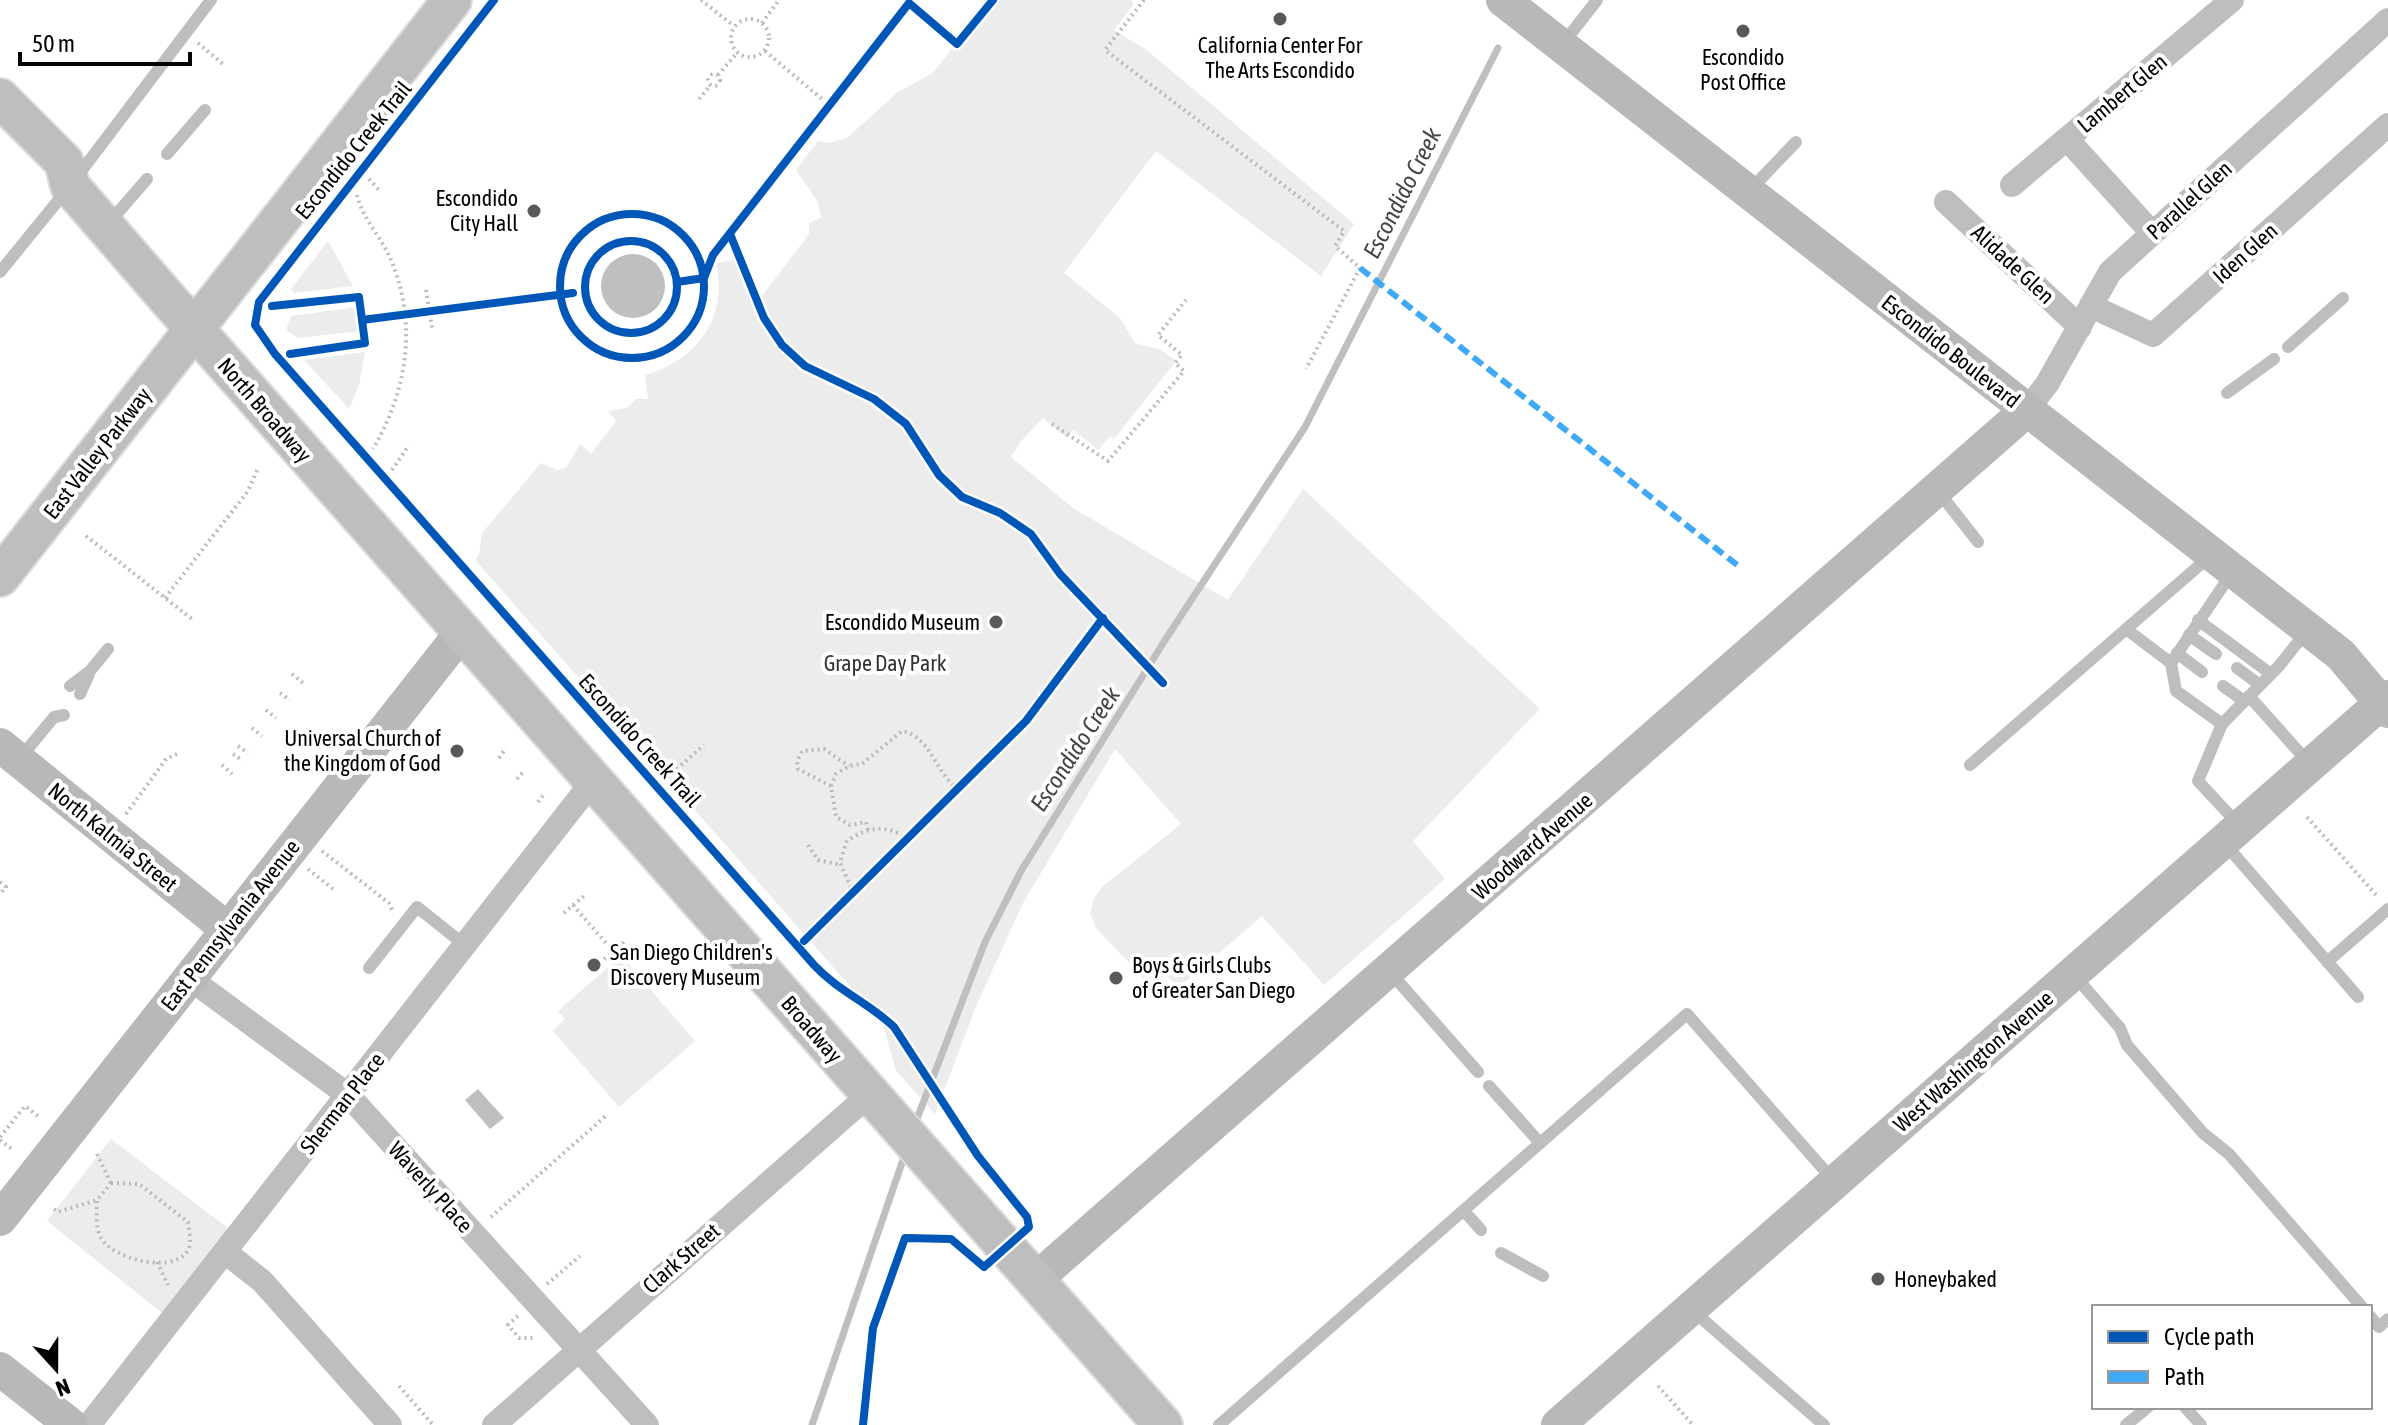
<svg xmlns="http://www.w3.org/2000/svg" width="2388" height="1425" viewBox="0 0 2388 1425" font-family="'Asap Condensed',sans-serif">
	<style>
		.green { fill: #ececec }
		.water { fill: #bfbfbf }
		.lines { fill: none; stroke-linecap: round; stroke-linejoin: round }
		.stream { stroke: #bfbfbf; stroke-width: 7 }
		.primary-casing { stroke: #dbdbdb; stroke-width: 42 }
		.path { stroke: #b9b9b9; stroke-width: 4; stroke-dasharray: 2 4; stroke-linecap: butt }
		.lane { stroke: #bebebe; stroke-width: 12 }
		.street { stroke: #bebebe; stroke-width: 24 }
		.secondary { stroke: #b8b8b8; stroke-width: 34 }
		.primary { stroke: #bebebe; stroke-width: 38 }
		.quiet { stroke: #3fa9f5; stroke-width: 6; stroke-dasharray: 12 6; stroke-linecap: butt }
		.cycleway-casing { stroke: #fff; stroke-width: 13 }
		.cycleway { stroke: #0057b8; stroke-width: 8 }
		.poi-dot { fill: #595959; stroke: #fff; stroke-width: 3 }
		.labels { text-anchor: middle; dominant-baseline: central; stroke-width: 8; stroke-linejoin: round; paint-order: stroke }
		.poi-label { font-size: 22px; fill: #000; stroke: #fff; text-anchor: end }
		.street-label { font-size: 22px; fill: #000; stroke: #fff }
		.park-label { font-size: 22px; fill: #333; stroke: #fff }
		.water-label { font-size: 24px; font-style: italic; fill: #444; stroke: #fff }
	</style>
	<rect width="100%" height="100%" fill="#fff"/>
	<g class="green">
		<path d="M 990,0 L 1132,0 L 1133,5 L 1114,30 L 1148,51 L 1354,224 L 1321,276 L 1156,151 L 1064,273 L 1120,318 L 1135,343 L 1161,350 L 1176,361 L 1114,439 L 1110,436 L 1098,450 L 1073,430 L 1067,438 L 1043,418 L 1022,440 L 1011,457 L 1073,508 L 1228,600 L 1303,489 L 1540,709 L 1413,841 L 1445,879 L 1324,985 L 1262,916 L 1178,988 L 1166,975 L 1152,987 L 1096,928 L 1090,913 L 1094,898 L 1102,887 L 1181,824 L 1115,749 L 1023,903 L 977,1004 L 935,1114 L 896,1071 L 879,1010 L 863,1001 L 475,560 L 479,555 L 482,533 L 541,463 L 557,470 L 566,468 L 580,444 L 591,454 L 616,421 L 608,411 L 627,408 L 636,399 L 648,399 L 645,375 C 698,360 728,317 716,263 L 733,260 L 756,304 L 809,234 L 809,223 L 821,218 L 818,202 L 796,170 L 818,141 L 829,143 L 847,138 L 898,92 L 933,73 Z"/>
		<polygon points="328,241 353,286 294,293 291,289"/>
		<polygon points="357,307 360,331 298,338 286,330 291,316"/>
		<polygon points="365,352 359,385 349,409 304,360"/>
		<polygon points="621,956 695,1041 619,1107 553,1031 565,1019 558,1011"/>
		<polygon points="111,1139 229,1229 162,1313 47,1221"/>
	</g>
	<g class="water">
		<circle cx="633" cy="286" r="32"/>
		<polygon points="478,1089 504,1118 490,1129 465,1100"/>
	</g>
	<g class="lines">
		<g class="stream">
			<polyline points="915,1124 985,942 1021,871 1167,637 1305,427 1498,48"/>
			<polyline points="812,1425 906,1151"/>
		</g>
		<defs>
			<g id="primary">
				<polyline points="0,98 64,162 70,186 168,299 1163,1425"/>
				<polyline points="0,577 452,0"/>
			</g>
		</defs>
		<use href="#primary" class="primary-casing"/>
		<g class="path">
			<polyline points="701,0 734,26"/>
			<polyline points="1144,0 1105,50 1344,231 1335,246 1360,268 1306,369"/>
			<circle cx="750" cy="38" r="19"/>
			<polyline points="762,23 779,0"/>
			<polyline points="198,43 224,65"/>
			<polyline points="765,51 829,105"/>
			<circle cx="714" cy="80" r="6"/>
			<polyline points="718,75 737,53"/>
			<polyline points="699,99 710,86"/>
			<polyline points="369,179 379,190"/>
			<path d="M 357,195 C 362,218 382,238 391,260 C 418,324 407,391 373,449"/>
			<polyline points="426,290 432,328"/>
			<polyline points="1052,424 1108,461 1184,371 1175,363 1182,355 1158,335 1186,300"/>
			<polyline points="392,470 409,445"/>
			<polyline points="86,536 192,619"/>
			<polyline points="165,598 248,491 258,468"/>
			<polyline points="292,674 303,683"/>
			<polyline points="280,693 290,700"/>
			<polyline points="266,710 276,718"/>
			<polyline points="252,728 262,736"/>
			<polyline points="238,746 248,753"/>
			<polyline points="233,754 243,761"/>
			<polyline points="499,758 506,748"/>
			<polyline points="222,765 232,774"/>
			<polyline points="517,779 525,770"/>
			<polyline points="663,781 704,745"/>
			<polyline points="831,786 798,769 797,761 802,751 824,749 849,766"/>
			<polyline points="538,802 545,793"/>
			<polyline points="126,814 166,759 177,754"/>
			<polyline points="2307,817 2377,896"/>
			<path d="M 868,830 L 866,822 L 850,825 L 836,817 L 831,786 L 836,774 L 849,766 L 862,764 L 902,731 C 932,737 934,772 958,789"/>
			<polyline points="808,845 818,860 841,865"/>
			<polyline points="322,851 389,903 393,912"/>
			<polyline points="308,869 333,889"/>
			<polyline points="0,882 6,887 0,894"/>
			<path d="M 853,893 L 840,862 L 847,841 C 867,827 888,823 908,840"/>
			<polyline points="573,905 619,958"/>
			<polyline points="564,913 584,896"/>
			<polyline points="604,959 624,942"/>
			<polyline points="0,1137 25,1106 39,1117"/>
			<polyline points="0,1140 13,1150"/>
			<polyline points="97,1154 111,1183"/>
			<path d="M 111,1183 L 139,1184 L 188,1222 C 189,1232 193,1245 186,1253 C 170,1273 113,1259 101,1238 C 95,1227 97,1212 97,1200 Z"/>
			<polyline points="54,1209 58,1212 97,1200"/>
			<polyline points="491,1217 608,1114"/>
			<polyline points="157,1262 168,1285"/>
			<polyline points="547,1284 580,1256"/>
			<polyline points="518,1316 508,1325 519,1338 536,1338"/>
			<polyline points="399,1386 433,1425"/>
			<polyline points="1658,1386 1693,1425"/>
		</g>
		<g class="lane">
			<polyline points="1562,45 1597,0"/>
			<polyline points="167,154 205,110"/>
			<polyline points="1751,189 1796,142"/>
			<polyline points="107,225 147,179"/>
			<polyline points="0,272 70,186 211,0"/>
			<polyline points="2288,347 2343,298"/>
			<polyline points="2227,393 2274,359"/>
			<polyline points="1938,491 1978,542"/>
			<polyline points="2198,620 2271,674"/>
			<polyline points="2126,629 2171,663 2176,691 2222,724 2198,781 2238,824"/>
			<polyline points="2189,635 2216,654"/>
			<polyline points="2177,653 2202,672"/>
			<polyline points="2171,663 2231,574"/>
			<polyline points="2237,668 2260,685"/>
			<polyline points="70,686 90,671 108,649"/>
			<polyline points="2223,686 2244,701"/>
			<polyline points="80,694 89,674"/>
			<polyline points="2249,696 2308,762"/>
			<polyline points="2222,724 2279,666 2306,632"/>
			<polyline points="21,757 54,717 64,715"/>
			<polyline points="1970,765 2209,557"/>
			<polyline points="2225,844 2358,997"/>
			<polyline points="2327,962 2388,909"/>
			<polyline points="369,968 417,907 466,946"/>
			<polyline points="1390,972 1478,1072"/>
			<polyline points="2074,975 2120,1028 2127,1045 2203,1133 2229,1154 2362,1307"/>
			<polyline points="1489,1086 1540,1143"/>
			<polyline points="1464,1211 1481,1230"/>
			<polyline points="1501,1253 1543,1276"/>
			<polyline points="1693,1311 1824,1425"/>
			<polyline points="2370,1316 2379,1327 2388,1319"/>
			<polyline points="2185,1407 2201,1425"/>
			<polyline points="1219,1425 1687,1014 1833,1180"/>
			<polyline points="2126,1425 2148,1407"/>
		</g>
		<g class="street">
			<polyline points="2067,139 2152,233"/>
			<polyline points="2012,185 2232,0"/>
			<polyline points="1946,202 2080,327"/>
			<polyline points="2091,306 2153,335 2388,125"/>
			<polyline points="2027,410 2047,384 2110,272 2388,20"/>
			<polyline points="189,978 348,1095 647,1425"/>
			<polyline points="225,1252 262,1281 390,1425"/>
			<polyline points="89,1425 593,781"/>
			<polyline points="494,1425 870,1094"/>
		</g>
		<g class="secondary">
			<polyline points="1503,0 2341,655 2388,711"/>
			<polyline points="0,745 227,929"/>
			<polyline points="0,1219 462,632"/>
			<polyline points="1035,1280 2027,410"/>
			<polyline points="0,1369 71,1425"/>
			<polyline points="1558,1425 2388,697"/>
		</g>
		<use href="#primary" class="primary"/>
		<polyline class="quiet" points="1360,268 1741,568"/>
		<defs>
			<g id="cycleway">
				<path d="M 494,0 L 259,302 L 255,325 L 275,354 L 814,965 C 838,991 869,1003 894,1027 L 978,1156 L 1027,1217 L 1029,1227 L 984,1267 L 951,1239 L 905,1238 L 873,1328 L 863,1425"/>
				<circle cx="632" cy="286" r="72"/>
				<polyline points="730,234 764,318 782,345 805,366 874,399 906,424 939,475 962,497 1000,513 1031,534 1060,574 1163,683"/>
				<circle cx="631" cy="287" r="46"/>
				<polyline points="677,282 704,278 713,255 909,3 957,44 993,0"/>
				<polyline points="272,306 359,297 365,343 290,354"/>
				<polyline points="362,320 573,293"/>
				<polyline points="804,941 1026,721 1103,618"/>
			</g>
		</defs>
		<use href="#cycleway" class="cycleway-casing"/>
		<use href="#cycleway" class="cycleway"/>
	</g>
	<g class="poi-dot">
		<circle cx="1280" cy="19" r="8"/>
		<circle cx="1743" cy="31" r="8"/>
		<circle cx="534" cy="211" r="8"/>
		<circle cx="996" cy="622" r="8"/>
		<circle cx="457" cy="751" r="8"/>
		<circle cx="594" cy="965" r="8"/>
		<circle cx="1116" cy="978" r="8"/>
		<circle cx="1878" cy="1279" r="8"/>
	</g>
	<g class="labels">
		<g class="poi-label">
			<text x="1280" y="45" text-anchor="middle">California Center For<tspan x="1280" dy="25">The Arts Escondido</tspan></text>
			<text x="1743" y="57" text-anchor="middle">Escondido<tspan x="1743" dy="25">Post Office</tspan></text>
			<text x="518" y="198">Escondido<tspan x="518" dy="25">City Hall</tspan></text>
			<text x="980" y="622">Escondido Museum</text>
			<text x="441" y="738">Universal Church of<tspan x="441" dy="25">the Kingdom of God</tspan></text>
			<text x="610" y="952" text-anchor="start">San Diego Children's<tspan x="610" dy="25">Discovery Museum</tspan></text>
			<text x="1132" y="965" text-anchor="start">Boys &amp; Girls Clubs<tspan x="1132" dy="25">of Greater San Diego</tspan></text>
			<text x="1894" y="1279" text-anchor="start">Honeybaked</text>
		</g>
		<g class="street-label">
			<text transform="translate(2122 93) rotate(-40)">Lambert Glen</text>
			<text transform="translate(353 150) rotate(-51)">Escondido Creek Trail</text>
			<text transform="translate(2189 200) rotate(-42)">Parallel Glen</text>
			<text transform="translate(2245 253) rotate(-42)">Iden Glen</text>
			<text transform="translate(2013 264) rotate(43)">Alidade Glen</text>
			<text transform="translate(1951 351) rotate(38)">Escondido Boulevard</text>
			<text transform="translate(265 410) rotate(49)">North Broadway</text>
			<text transform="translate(97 453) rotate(-52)">East Valley Parkway</text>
			<text transform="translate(640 740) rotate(48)">Escondido Creek Trail</text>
			<text transform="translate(113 837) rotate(39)">North Kalmia Street</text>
			<text transform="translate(1532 846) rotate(-41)">Woodward Avenue</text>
			<text transform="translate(230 925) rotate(-52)">East Pennsylvania Avenue</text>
			<text transform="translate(812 1029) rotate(49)">Broadway</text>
			<text transform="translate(1973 1061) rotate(-41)">West Washington Avenue</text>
			<text transform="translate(342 1103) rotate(-52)">Sherman Place</text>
			<text transform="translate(431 1187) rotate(48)">Waverly Place</text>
			<text transform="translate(681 1258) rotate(-41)">Clark Street</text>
		</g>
		<g class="park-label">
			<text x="885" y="663">Grape Day Park</text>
		</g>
		<g class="water-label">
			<text transform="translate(1402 193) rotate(-63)">Escondido Creek</text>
			<text transform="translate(1075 749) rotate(-57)">Escondido Creek</text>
		</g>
	</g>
	<rect x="2092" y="1305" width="280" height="104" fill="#ffffff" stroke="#999999" stroke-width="2"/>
	<rect x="2108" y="1331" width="40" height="12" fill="#0057b8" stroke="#999999" stroke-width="2"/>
	<text x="2164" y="1345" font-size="24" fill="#000000">Cycle path</text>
	<rect x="2108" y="1371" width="40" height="12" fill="#3fa9f5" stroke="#999999" stroke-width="2"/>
	<text x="2164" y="1385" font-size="24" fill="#000000">Path</text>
	<g transform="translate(56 1369) rotate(159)" stroke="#ffffff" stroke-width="6" paint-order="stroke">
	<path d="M0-6L14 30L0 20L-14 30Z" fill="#000000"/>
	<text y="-12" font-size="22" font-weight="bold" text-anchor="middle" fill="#000000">N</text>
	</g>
	<path d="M20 52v12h170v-12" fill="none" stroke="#000000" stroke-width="4"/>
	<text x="32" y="52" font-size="24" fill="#000000" stroke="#ffffff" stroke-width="6" paint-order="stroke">50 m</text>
</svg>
